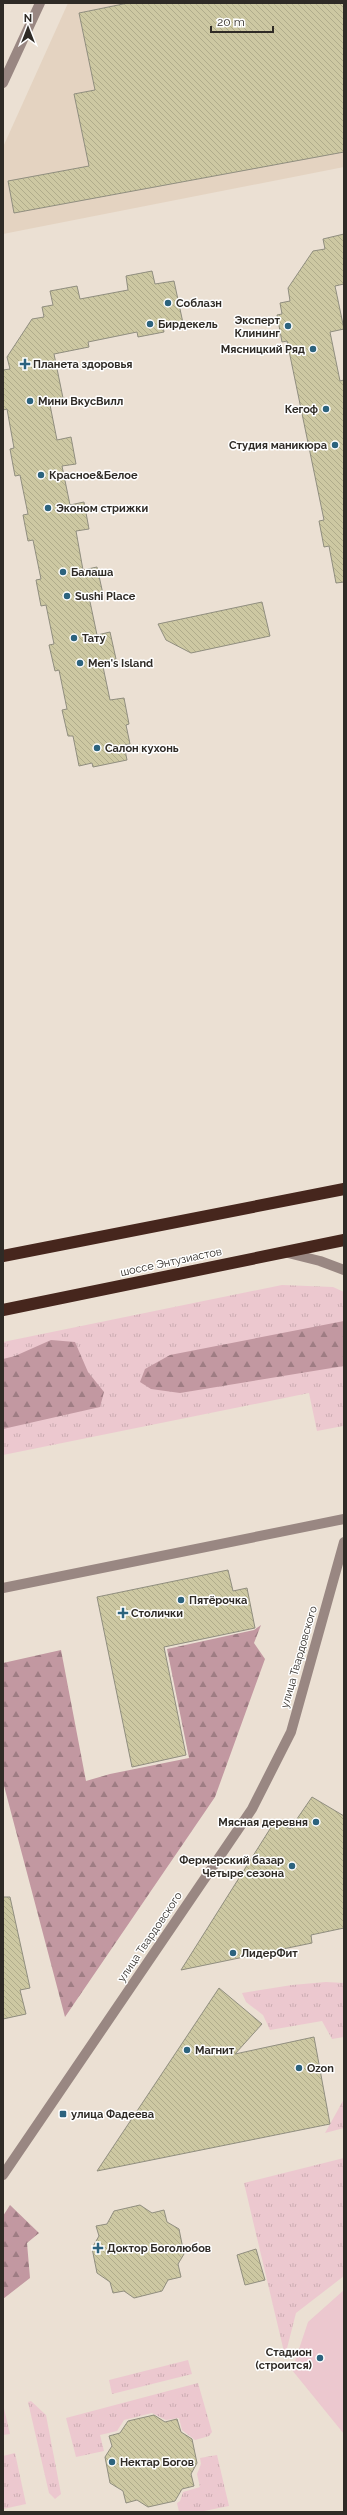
<svg xmlns="http://www.w3.org/2000/svg" width="347" height="2515" viewBox="0 0 347 2515" font-family="Raleway,sans-serif">
	<style>
		.built { fill: #e4d3c1 }
		.grass { fill: url(#grass-tufts) }
		.forest { fill: url(#forest-firs) }
		.pitch { fill: #ecc8cf }
		.building { fill: url(#building-back-hatch); stroke: #908e7f }
		.lines { fill: none; stroke-linecap: round; stroke-linejoin: round }
		.minor { stroke: #998782; stroke-width: 10 }
		.highway { stroke: #46261d; stroke-width: 12 }
		.poi-dot { fill: #2c637e; stroke: #fff; stroke-width: 1.5 }
		.labels { text-anchor: middle; dominant-baseline: central; stroke-width: 3; stroke-linejoin: round; paint-order: stroke }
		.poi-label { font-size: 11px; font-weight: bold; fill: #2f2b26; stroke: #fff; text-anchor: start }
		.street-label { font-size: 11px; fill: #2f2b26; stroke: #fff }
	</style>
	<defs>
		<pattern id="grass-tufts" width="24" height="20" patternUnits="userSpaceOnUse"><rect width="24" height="20" fill="#ecc8cf"/><path d="M3 7l-1-3M5 7V3M7 7l1-3M15 17l-1-3M17 17v-4M19 17l1-3" fill="none" stroke="#cbacb2"/></pattern>
		<pattern id="forest-firs" width="22" height="20" patternUnits="userSpaceOnUse"><rect width="22" height="20" fill="#c298a1"/><path d="M5 1l3.5 6h-7zM16 11l3.5 6h-7z" fill="#9e7c83"/></pattern>
		<pattern id="building-back-hatch" width="6" height="6" patternUnits="userSpaceOnUse"><rect width="6" height="6" fill="#cdc8a2"/><path d="M-1 5l2 2M0 0l6 6M5-1l2 2" fill="none" stroke="#b0ac8b"/></pattern>
	</defs>
	<rect width="100%" height="100%" fill="#ebe0d3"/>
	<polygon class="built" points="68,3 344,3 344,167 3,234 3,147"/>
	<g class="grass">
		<polygon points="282,1285 333,1287 344,1292 343,1426 317,1431 309,1393 3,1455 3,1342"/>
		<polygon points="326,1982 344,1983 344,2037 332,2039 322,2021 270,2030 263,2015 246,2002 242,1993 292,1985"/>
		<polygon points="344,2099 344,2128 325,2133"/>
		<polygon points="344,2158 344,2276 296,2313 285,2356 244,2183"/>
		<polygon points="188,2360 192,2374 112,2394 109,2380"/>
		<polygon points="198,2383 212,2432 209,2436 195,2440 182,2430 179,2418 166,2420 152,2413 124,2420 117,2431 100,2435 104,2451 76,2457 66,2418"/>
		<polygon points="31,2401 46,2415 61,2494 55,2499 49,2493 28,2402"/>
		<polygon points="3,2404 10,2434 3,2435"/>
		<polygon points="15,2453 26,2504 3,2509 3,2456"/>
		<polygon points="217,2455 229,2506 199,2512 179,2512 177,2503 180,2501 183,2492 200,2487 197,2474 201,2464 200,2458"/>
	</g>
	<g class="forest">
		<polygon points="344,1321 344,1366 180,1393 151,1389 140,1382 145,1369 170,1355"/>
		<polygon points="51,1340 75,1342 88,1372 104,1392 100,1407 3,1429 3,1359 15,1356"/>
		<polygon points="261,1625 254,1643 265,1659 215,1797 65,2017 3,1782 3,1663 61,1650 86,1781 110,1774 189,1758 167,1649 254,1630"/>
		<polygon points="10,2205 39,2233 27,2243 30,2278 3,2299 3,2216"/>
	</g>
	<polygon class="pitch" points="344,2290 344,2434 292,2370 308,2322"/>
	<g class="building">
		<polygon points="128,3 344,3 344,152 14,213 8,181 89,166 74,94 95,90 79,13"/>
		<polygon points="344,234 344,284 335,286 344,329 330,332 340,381 344,380 344,582 336,583 329,546 324,547 319,521 324,520 287,341 282,342 277,315 282,314 280,303 290,301 288,288 313,251 325,249 323,239"/>
		<polygon points="152,271 155,284 174,281 183,323 163,327 164,332 138,337 137,332 88,342 89,347 54,354 63,398 49,400 57,440 71,437 76,464 62,466 70,505 84,502 89,529 76,531 83,570 97,567 103,594 89,597 97,635 110,632 116,659 102,662 110,700 124,698 129,724 126,725 130,744 124,745 127,760 93,767 92,763 79,766 73,736 68,736 62,710 67,709 59,670 55,671 49,645 54,644 46,605 41,606 36,580 41,579 33,540 28,541 23,515 28,514 20,475 15,476 10,449 14,448 7,409 3,410 3,370 10,369 7,357 32,319 44,317 42,307 53,305 50,291 77,286 80,299 128,290 126,276"/>
		<polygon points="262,602 270,636 191,653 166,640 158,624"/>
		<polygon points="228,1570 233,1591 247,1588 255,1628 164,1647 186,1755 132,1767 97,1597"/>
		<polygon points="312,1797 344,1816 344,1928 311,1935 312,1943 181,1970 275,1821 290,1829"/>
		<polygon points="3,1897 10,1897 30,1988 20,1990 26,2014 3,2019"/>
		<polygon points="219,1988 262,2024 235,2054 314,2037 330,2124 97,2171"/>
		<polygon points="140,2205 152,2213 164,2210 167,2222 179,2229 184,2254 178,2264 181,2277 168,2280 162,2291 134,2298 124,2291 113,2293 110,2282 97,2273 92,2248 99,2236 96,2226 107,2224 114,2211"/>
		<polygon points="256,2249 265,2280 245,2285 237,2255"/>
		<polygon points="154,2415 165,2422 177,2419 181,2432 192,2439 197,2463 191,2474 194,2486 182,2489 175,2501 148,2507 137,2500 126,2503 123,2491 110,2483 105,2457 112,2446 109,2436 120,2433 128,2421"/>
	</g>
	<g class="lines">
		<g class="minor">
			<polyline points="3,83 40,3"/>
			<polyline points="284,1252 320,1261 344,1270"/>
			<polyline points="3,1588 344,1519"/>
			<polyline points="3,2175 252,1809 291,1732 344,1542"/>
		</g>
		<g class="highway">
			<polyline points="3,1256 344,1189"/>
			<polyline points="3,1310 344,1240"/>
		</g>
	</g>
	<g class="poi-dot">
		<circle cx="168" cy="303" r="4"/>
		<circle cx="150" cy="324" r="4"/>
		<circle cx="288" cy="326" r="4"/>
		<circle cx="313" cy="349" r="4"/>
		<path d="M23 358h4v4h4v4h-4v4h-4v-4h-4v-4h4z"/>
		<circle cx="30" cy="401" r="4"/>
		<circle cx="326" cy="409" r="4"/>
		<circle cx="335" cy="445" r="4"/>
		<circle cx="41" cy="475" r="4"/>
		<circle cx="48" cy="508" r="4"/>
		<circle cx="63" cy="572" r="4"/>
		<circle cx="67" cy="596" r="4"/>
		<circle cx="74" cy="638" r="4"/>
		<circle cx="80" cy="663" r="4"/>
		<circle cx="97" cy="748" r="4"/>
		<circle cx="181" cy="1600" r="4"/>
		<path d="M121 1607h4v4h4v4h-4v4h-4v-4h-4v-4h4z"/>
		<circle cx="316" cy="1822" r="4"/>
		<circle cx="292" cy="1866" r="4"/>
		<circle cx="233" cy="1953" r="4"/>
		<circle cx="187" cy="2050" r="4"/>
		<circle cx="299" cy="2068" r="4"/>
		<rect x="59" y="2110" width="8" height="8" rx="2"/>
		<path d="M96 2242h4v4h4v4h-4v4h-4v-4h-4v-4h4z"/>
		<circle cx="320" cy="2358" r="4"/>
		<circle cx="112" cy="2462" r="4"/>
	</g>
	<g class="labels">
		<g class="poi-label">
			<text x="176" y="303">Соблазн</text>
			<text x="280" y="320" text-anchor="end">Эксперт<tspan x="280" dy="13">Клининг</tspan></text>
			<text x="158" y="324">Бирдекель</text>
			<text x="305" y="349" text-anchor="end">Мясницкий Ряд</text>
			<text x="33" y="364">Планета здоровья</text>
			<text x="38" y="401">Мини ВкусВилл</text>
			<text x="318" y="409" text-anchor="end">Кегоф</text>
			<text x="327" y="445" text-anchor="end">Студия маникюра</text>
			<text x="49" y="475">Красное&amp;Белое</text>
			<text x="56" y="508">Эконом стрижки</text>
			<text x="71" y="572">Балаша</text>
			<text x="75" y="596">Sushi Place</text>
			<text x="82" y="638">Тату</text>
			<text x="88" y="663">Men's Island</text>
			<text x="105" y="748">Салон кухонь</text>
			<text x="189" y="1600">Пятёрочка</text>
			<text x="131" y="1613">Столички</text>
			<text x="308" y="1822" text-anchor="end">Мясная деревня</text>
			<text x="284" y="1860" text-anchor="end">Фермерский базар<tspan x="284" dy="13">Четыре сезона</tspan></text>
			<text x="241" y="1953">ЛидерФит</text>
			<text x="195" y="2050">Магнит</text>
			<text x="307" y="2068">Ozon</text>
			<text x="71" y="2114">улица Фадеева</text>
			<text x="107" y="2248">Доктор Боголюбов</text>
			<text x="312" y="2352" text-anchor="end">Стадион<tspan x="312" dy="13">(строится)</tspan></text>
			<text x="120" y="2462">Нектар Богов</text>
		</g>
		<g class="street-label">
			<text transform="translate(171 1262) rotate(-12)">шоссе Энтузиастов</text>
			<text transform="translate(299 1657) rotate(-74)">улица Твардовского</text>
			<text transform="translate(150 1937) rotate(-56)">улица Твардовского</text>
		</g>
	</g>
	<rect width="347" height="2515" fill="none" stroke="#2f2b26" stroke-width="8"/>
	<g transform="translate(28 28)" stroke="#ffffff" stroke-width="3" paint-order="stroke">
	<path d="M0-3L7 15L0 10L-7 15Z" fill="#2f2b26"/>
	<text y="-6" font-size="11" font-weight="bold" text-anchor="middle" fill="#2f2b26">N</text>
	</g>
	<path d="M211 26v6h62v-6" fill="none" stroke="#2f2b26" stroke-width="2"/>
	<text x="217" y="26" font-size="12" fill="#2f2b26" stroke="#ffffff" stroke-width="3" paint-order="stroke">20 m</text>
</svg>
